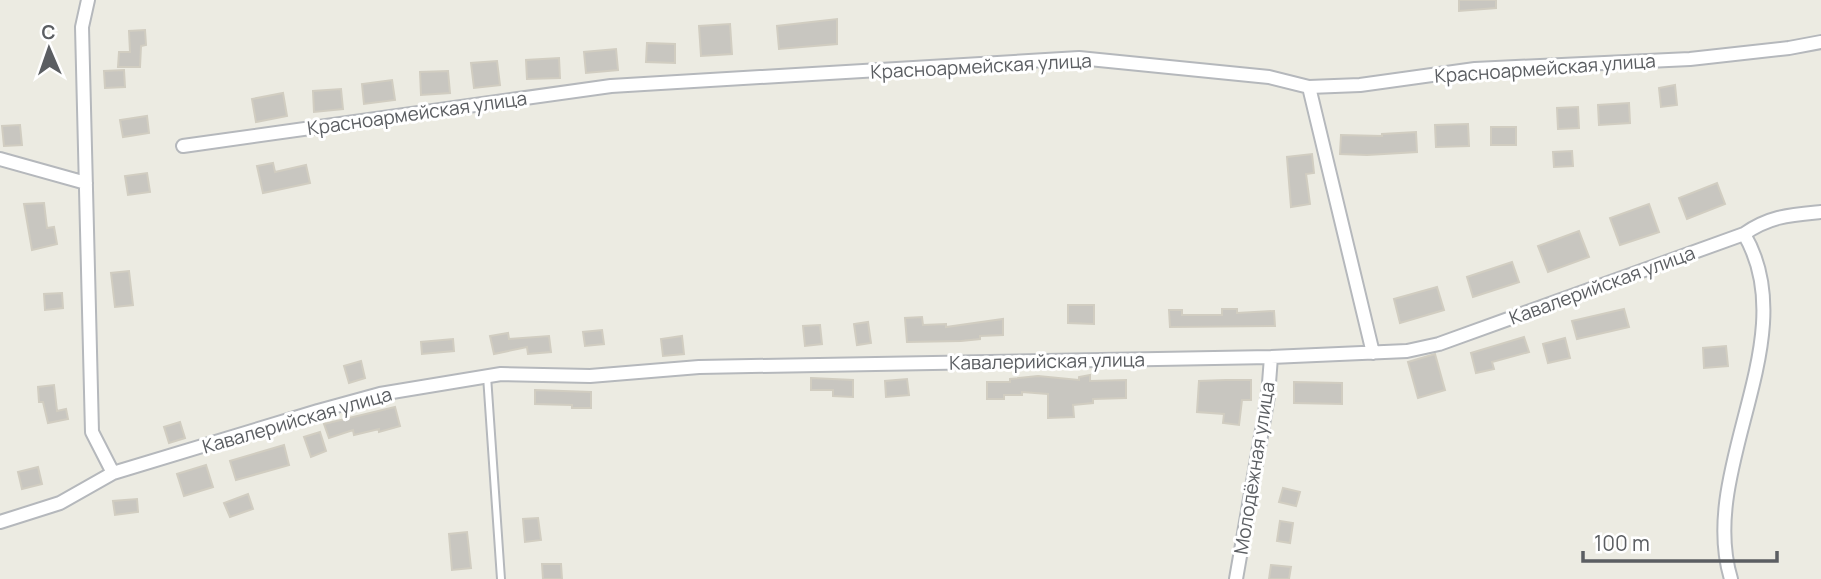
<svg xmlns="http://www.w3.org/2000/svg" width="1821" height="579" viewBox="0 0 1821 579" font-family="Manrope,sans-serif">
  <rect width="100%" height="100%" fill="#ecebe2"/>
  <path fill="#c8c6c0" stroke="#d1cdc1" stroke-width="2" d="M1459,0H1496V8L1459,11Z
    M837,19V44L779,49L777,26Z
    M730,24L732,54L701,56L699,26Z
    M145,30L146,45L141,46L140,67H118L119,52H130L129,31Z
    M647,43L675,44V63L646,62Z
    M616,49L618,70L586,73L584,52Z
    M559,58L560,78L527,79L526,60Z
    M497,61L500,85L474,88L471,63Z
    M124,70L125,87L105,88L104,71Z
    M448,71L450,93L421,95L420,72Z
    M392,80L395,100L364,104L362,84Z
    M1675,85L1677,105L1661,107L1659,88Z
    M341,89L343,109L314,112L313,91Z
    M283,93L287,116L256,122L252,99Z
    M1629,103L1630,123L1599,125L1598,105Z
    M1578,107L1579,128L1558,129L1557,108Z
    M147,116L149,133L123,137L120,120Z
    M1468,124L1469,146L1436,147L1435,125Z
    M20,125L22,145L4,146L2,126Z
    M1491,127H1516V145H1491Z
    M1416,132L1417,152L1367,155L1340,154L1341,135L1382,136V134Z
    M1572,151L1573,166L1554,167L1553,152Z
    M1312,154L1314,173L1306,174L1310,204L1291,207L1287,157Z
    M273,163L275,172L306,165L310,183L263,193L257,166Z
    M147,173L150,192L128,195L125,176Z
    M1717,183L1725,204L1687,219L1679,198Z
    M44,203L47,228L54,227L57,244L32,250L24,204Z
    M1649,204L1659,232L1620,245L1610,218Z
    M1579,231L1589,257L1548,272L1538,246Z
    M1512,262L1519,282L1473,297L1467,277Z
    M129,271L133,305L115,307L111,273Z
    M1437,287L1444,310L1400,323L1394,299Z
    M62,293L63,308L45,310L44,294Z
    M1068,305H1094V324L1068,323Z
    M1222,309H1237V313L1274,311L1275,326L1170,327L1169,310H1182V315H1222Z
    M1624,309L1629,327L1577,339L1572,321Z
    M922,317L923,325L946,324V327L1003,319V335L980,336V339L961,341L907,342L905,318Z
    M868,322L871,343L857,345L854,324Z
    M820,325L822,344L805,346L803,326Z
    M602,330L604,344L585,346L583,332Z
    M508,333L509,339L549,336L551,352L528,354L527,347L494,354L490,336Z
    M682,336L684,354L663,356L661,339Z
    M1524,337L1529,352L1492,362L1494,369L1476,373L1471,353Z
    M1565,338L1570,358L1548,363L1543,344Z
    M453,339L454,351L422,354L421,342Z
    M1726,346L1728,366L1704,368L1703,348Z
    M1435,354L1445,390L1418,398L1408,362Z
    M361,361L365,378L349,383L344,366Z
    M1090,375V381L1126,380V398L1093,399V403L1073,405L1074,417L1048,418V394L1022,392V395H1004V399H987V382H1010V379L1038,376L1079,380V377Z
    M811,378L853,380V397L833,396V390H811Z
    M907,379L909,395L886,397L885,381Z
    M1226,380H1251V400H1242L1239,425L1223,423L1224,414L1197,412L1199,381Z
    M1294,382L1342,383V404L1294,403Z
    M54,385L57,411L66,409L68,419L48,423L43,402H39L38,387Z
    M535,390L591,392V408H572V405L535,404Z
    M395,407L400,426L379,432V429L354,435L353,430L329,438L324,424Z
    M180,422L185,438L169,443L164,427Z
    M320,432L326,451L311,457L304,437Z
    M284,445L289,465L236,480L230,461Z
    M206,465L213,487L184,496L177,474Z
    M38,467L42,484L22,489L18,472Z
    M1283,488L1300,492L1296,506L1279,502Z
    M248,494L253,509L230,517L224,503Z
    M137,499L138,512L115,515L113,501Z
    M538,518L541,540L525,542L523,519Z
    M1280,521L1293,523L1290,543L1277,541Z
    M467,532L471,568L452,570L449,534Z
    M542,564H561L562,579H543Z
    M1271,565L1291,567L1289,579H1269Z"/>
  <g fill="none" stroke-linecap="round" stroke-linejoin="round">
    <defs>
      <path id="lane" d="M487,376L501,579"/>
      <path id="street" d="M88,0L82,27L92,432L113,473
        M1309,87L1373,353
        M183,146L611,86L1079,58L1269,77L1309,87L1360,85L1475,69L1690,59L1789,48L1821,42
        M0,159L86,183
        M1744,234C1770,216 1790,215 1821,212
        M0,522L60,503L113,473L318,411L380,394L501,374L590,376L699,367L1271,357L1407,351L1439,344L1744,234C1806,339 1697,468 1731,579
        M1236,579L1268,396L1271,357"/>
    </defs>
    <use href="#lane" stroke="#b5b8bc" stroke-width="10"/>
    <use href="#street" stroke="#b5b8bc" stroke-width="16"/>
    <use href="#lane" stroke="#fff" stroke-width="6"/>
    <use href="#street" stroke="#fff" stroke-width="12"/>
  </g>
  <g text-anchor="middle" stroke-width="6" stroke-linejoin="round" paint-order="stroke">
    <g font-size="19" fill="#5b5e62" stroke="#fff">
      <text transform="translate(981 66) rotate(-3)" y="7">Красноармейская улица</text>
      <text transform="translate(1545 68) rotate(-4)" y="7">Красноармейская улица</text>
      <text transform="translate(417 113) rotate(-8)" y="7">Красноармейская улица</text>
      <text transform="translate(1602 285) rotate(-20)" y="7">Кавалерийская улица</text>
      <text transform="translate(1047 361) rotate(-1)" y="7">Кавалерийская улица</text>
      <text transform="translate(297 420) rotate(-16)" y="7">Кавалерийская улица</text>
      <text transform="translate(1254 468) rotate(-81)" y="7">Молодёжная улица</text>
    </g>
  </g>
  <g transform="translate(49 49) rotate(358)" stroke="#ffffff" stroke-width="5" paint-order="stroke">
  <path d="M0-5L12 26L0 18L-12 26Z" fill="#5b5e62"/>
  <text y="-10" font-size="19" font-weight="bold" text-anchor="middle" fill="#5b5e62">С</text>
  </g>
  <path d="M1583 551v10h194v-10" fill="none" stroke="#5b5e62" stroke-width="3.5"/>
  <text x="1594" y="551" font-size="21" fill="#5b5e62" stroke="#ffffff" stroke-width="5" paint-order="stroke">100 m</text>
</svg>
